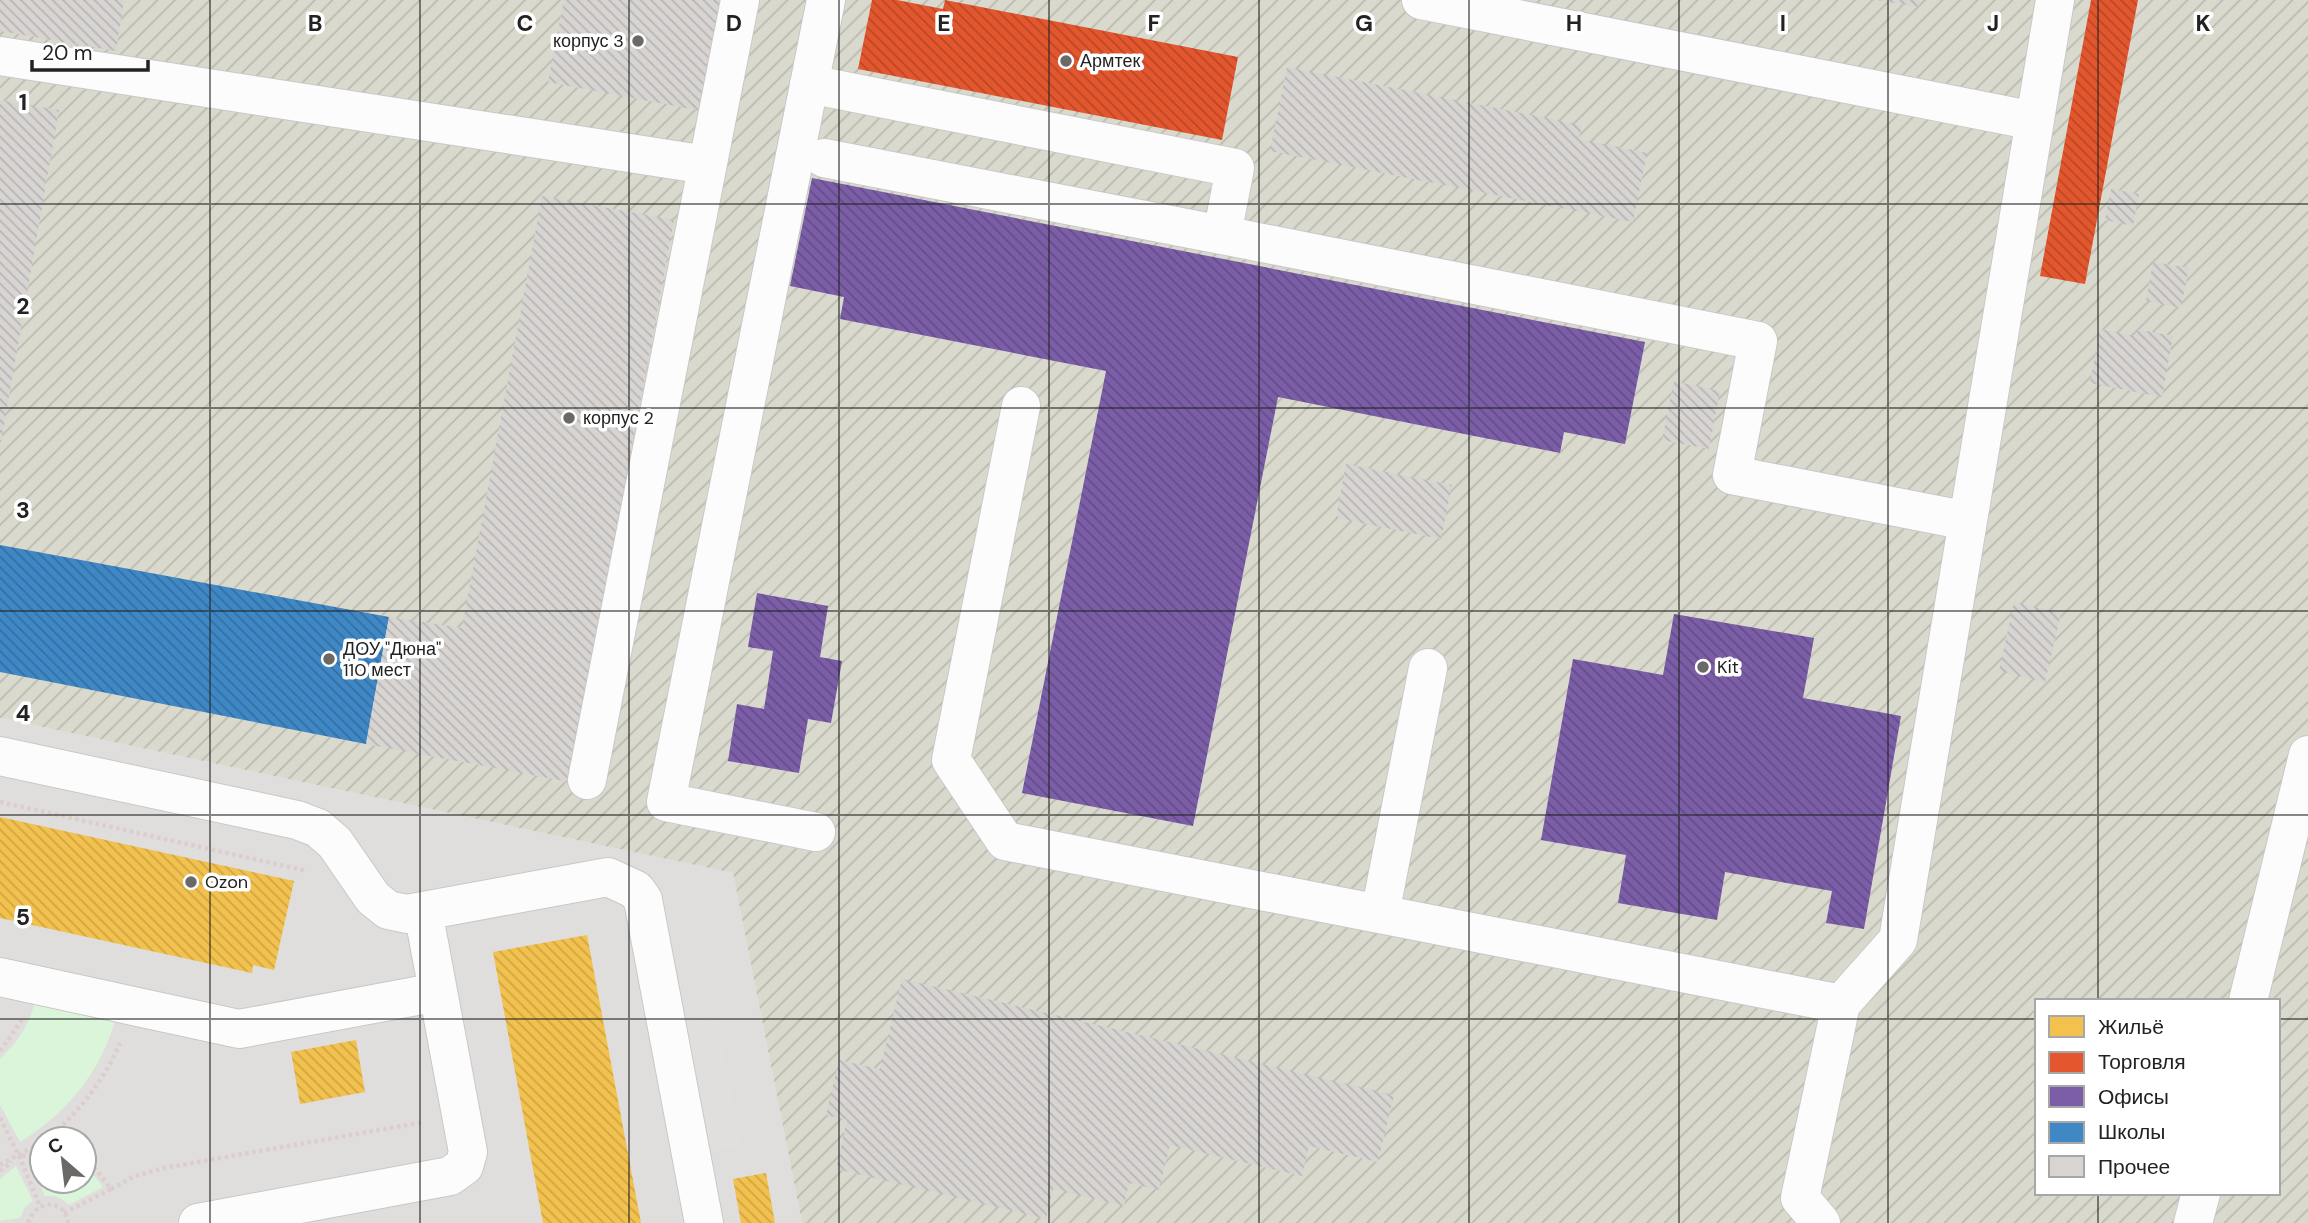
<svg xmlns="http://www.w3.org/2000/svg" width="2308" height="1223" viewBox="0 0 2308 1223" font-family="'DM Sans',sans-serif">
  <defs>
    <pattern id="construction-furrows" width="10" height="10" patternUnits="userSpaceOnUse" patternTransform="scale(1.75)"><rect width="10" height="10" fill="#d9d9cd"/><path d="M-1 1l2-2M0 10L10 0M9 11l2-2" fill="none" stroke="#babab0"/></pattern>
    <pattern id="homes-back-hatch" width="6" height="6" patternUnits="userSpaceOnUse" patternTransform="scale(1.75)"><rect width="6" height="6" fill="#f2c14e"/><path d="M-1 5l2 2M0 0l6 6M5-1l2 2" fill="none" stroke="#cfa644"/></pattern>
    <pattern id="shops-back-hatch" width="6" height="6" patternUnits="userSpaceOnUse" patternTransform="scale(1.75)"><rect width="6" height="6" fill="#e4572e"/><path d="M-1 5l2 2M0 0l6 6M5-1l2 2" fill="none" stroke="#b84827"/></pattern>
    <pattern id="offices-back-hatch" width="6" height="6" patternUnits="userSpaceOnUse" patternTransform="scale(1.75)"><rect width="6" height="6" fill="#7b5ea7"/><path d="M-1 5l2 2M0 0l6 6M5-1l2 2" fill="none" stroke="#644d88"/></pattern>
    <pattern id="schools-back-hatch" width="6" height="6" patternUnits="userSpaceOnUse" patternTransform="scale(1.75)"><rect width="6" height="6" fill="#3f88c5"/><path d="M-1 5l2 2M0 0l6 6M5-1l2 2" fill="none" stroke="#346fa0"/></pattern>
    <pattern id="building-back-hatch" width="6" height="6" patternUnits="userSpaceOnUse" patternTransform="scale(1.75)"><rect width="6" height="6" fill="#d7d4d2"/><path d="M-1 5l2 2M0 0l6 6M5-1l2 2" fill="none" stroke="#b8b6b4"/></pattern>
  </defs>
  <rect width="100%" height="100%" fill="#f0eeeb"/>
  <path fill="#dfdedc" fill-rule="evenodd" d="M0,718L733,873L802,1223H0ZM42,1139H84V1181H42Z"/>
  <path fill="url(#construction-furrows)" fill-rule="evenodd" d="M0,0H2308V1223H802L733,873L0,718ZM2037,1001H2278V1193H2037Z"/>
  <path fill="#daf5da" d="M36,997L117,1014C103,1069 68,1113 20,1142L0,1105V1059C18,1042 31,1022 36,997Z
    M42,1159V1181H84V1168L90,1170L103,1187L69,1205C63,1198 54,1195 45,1196L30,1161Z
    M16,1166L33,1201L25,1207L20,1218L0,1221V1179Z"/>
  <path fill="#e0dfde" d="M717,1017L741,1145L707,1152L683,1023Z"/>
  <path fill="url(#homes-back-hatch)" d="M0,817L294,881L274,970L253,965L252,973L0,918Z
    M587,935L641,1223H543L493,952Z
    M356,1040L365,1092L300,1104L291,1052Z
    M766,1173L775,1223H741L733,1179Z"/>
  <path fill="url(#shops-back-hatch)" d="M872,0H897L943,9L945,0L1238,57L1222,140L858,69Z
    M2091,0H2138L2085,284L2040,276Z"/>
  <path fill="url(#offices-back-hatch)" d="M812,178L1645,342L1625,444L1564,432L1560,453L1278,397L1193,826L1022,793L1106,371L840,319L844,297L790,286Z
    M757,593L828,606L820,657L842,661L831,723L808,719L799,773L728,761L737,704L764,709L773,651L748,647Z
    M1674,614L1814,638L1803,698L1901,716L1864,929L1826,923L1832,891L1725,872L1717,920L1618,903L1626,855L1541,840L1573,659L1663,675Z"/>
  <path fill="url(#schools-back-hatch)" d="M0,545L389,617L366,744L0,672Z"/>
  <path fill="url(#building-back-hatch)" d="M0,0H124L116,51L0,31Z
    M564,0H728L707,112L548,82Z
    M1877,0H1920L1919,7Z
    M1287,67L1582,125L1579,139L1647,153L1633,222L1270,151Z
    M0,100L59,110L1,442H0Z
    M2111,189L2139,194L2133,226L2105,220Z
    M542,196L674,220L570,782L366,744L389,617L462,628Z
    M2153,262L2189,268L2181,308L2146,301Z
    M2100,329L2135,336L2136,329L2173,336L2162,397L2090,383Z
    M1674,381L1720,391L1709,449L1662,440Z
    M1346,464L1452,485L1441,539L1336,518Z
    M2014,602L2061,613L2045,682L1999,671Z
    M902,979L1394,1095L1378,1162L1309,1146L1302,1176L1170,1145L1159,1190L1129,1183L1124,1206L1053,1189L1046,1219L836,1169L847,1120L826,1115L839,1060L880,1069Z"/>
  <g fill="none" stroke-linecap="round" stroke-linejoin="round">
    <defs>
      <path id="minor" d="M1421,0L2035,121
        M0,56L707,165
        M809,84L1235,168L1222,235L1758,341L1732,475L1968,521
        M824,158L1222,235
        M1021,406L951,760L1005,841L1841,1004L1898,940L2055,0
        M0,756L297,820L318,828L335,843L373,898L388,910L407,914L608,877L636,890L643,900L704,1223
        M587,780L740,0
        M816,832L666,802L826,0
        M1380,914L1428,668
        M0,977L239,1029L438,992
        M2248,1001L2308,755
        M198,1223L450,1176L464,1166L468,1152L423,911
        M1821,1223L1800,1198L1841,1004
        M2193,1223L2201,1193"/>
    </defs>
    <use href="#minor" stroke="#c9c8c7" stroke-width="40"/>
    <path stroke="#dccecd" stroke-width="4.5" stroke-dasharray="3.5 3.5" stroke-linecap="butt" d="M0,802L307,871
      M0,1051L22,1020
      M0,1118L19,1156L40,1206
      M47,1139C80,1111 103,1082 120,1043
      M22,1156L42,1153
      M0,1165L42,1142
      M0,1171L12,1162
      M111,1189L135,1176L164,1168L424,1122
      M64,1213L111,1189L93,1166L84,1162
      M28,1223C36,1199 65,1198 68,1223"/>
    <use href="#minor" stroke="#fdfcfc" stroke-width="38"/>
  </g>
  <path fill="none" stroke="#222" stroke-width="2" stroke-opacity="0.55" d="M210,0V1223M420,0V1223M629,0V1223M839,0V1223M1049,0V1223M1259,0V1223M1469,0V1223M1679,0V1223M1888,0V1223M2098,0V1001M0,204H2308M0,408H2308M0,611H2308M0,815H2308M0,1019H2037M2278,1019H2308M2098,1193V1223"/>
  <g fill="#6a6968" stroke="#fff" stroke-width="2.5">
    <circle cx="638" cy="41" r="7"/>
    <circle cx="1066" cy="61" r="7"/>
    <circle cx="569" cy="418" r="7"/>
    <circle cx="329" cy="659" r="7"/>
    <circle cx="1703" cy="667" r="7"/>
    <circle cx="191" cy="882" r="7"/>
  </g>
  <g text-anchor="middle" stroke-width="7" stroke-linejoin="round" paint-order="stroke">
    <g font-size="18" fill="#222" stroke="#fff" text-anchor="start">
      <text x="624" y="47" text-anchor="end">корпус 3</text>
      <text x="1080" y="67">Армтек</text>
      <text x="583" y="424">корпус 2</text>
      <text x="343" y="655">ДОУ "Дюна"<tspan x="343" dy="21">110 мест</tspan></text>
      <text x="1717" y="673">Kit</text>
      <text x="205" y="888">Ozon</text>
    </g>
  </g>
  <g font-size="23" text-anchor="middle" font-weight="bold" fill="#222" stroke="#fff" stroke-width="7" stroke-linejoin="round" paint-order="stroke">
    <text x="315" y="31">B</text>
    <text x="525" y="31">C</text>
    <text x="734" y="31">D</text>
    <text x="944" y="31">E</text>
    <text x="1154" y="31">F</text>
    <text x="1364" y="31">G</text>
    <text x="1574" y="31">H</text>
    <text x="1783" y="31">I</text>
    <text x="1993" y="31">J</text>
    <text x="2203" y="31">K</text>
    <text x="23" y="110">1</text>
    <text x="23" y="314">2</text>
    <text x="23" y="518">3</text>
    <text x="23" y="721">4</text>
    <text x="23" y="925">5</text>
  </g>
  <rect x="2035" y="999" width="245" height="196" fill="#ffffff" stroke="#a7a7a7" stroke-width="2"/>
  <rect x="2049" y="1016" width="35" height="21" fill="#f2c14e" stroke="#a7a7a7" stroke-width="2"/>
  <text x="2098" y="1034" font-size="21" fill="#222222">Жильё</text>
  <rect x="2049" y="1052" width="35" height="21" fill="#e4572e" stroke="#a7a7a7" stroke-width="2"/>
  <text x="2098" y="1069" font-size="21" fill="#222222">Торговля</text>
  <rect x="2049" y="1086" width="35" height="21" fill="#7b5ea7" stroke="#a7a7a7" stroke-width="2"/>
  <text x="2098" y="1104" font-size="21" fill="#222222">Офисы</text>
  <rect x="2049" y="1122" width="35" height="21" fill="#3f88c5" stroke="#a7a7a7" stroke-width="2"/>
  <text x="2098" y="1139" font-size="21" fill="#222222">Школы</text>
  <rect x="2049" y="1156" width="35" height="21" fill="#d7d4d2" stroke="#a7a7a7" stroke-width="2"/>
  <text x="2098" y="1174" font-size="21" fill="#222222">Прочее</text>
  <g transform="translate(63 1160) rotate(332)"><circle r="33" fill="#ffffff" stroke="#a7a7a7" stroke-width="2"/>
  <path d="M0-5L12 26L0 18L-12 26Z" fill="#6a6968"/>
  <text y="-10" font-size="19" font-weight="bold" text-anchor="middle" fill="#222222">С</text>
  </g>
  <path d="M32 60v10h116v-10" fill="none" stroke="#222222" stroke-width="3.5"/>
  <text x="42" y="60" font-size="21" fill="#222222" stroke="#ffffff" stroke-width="5" paint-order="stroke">20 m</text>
</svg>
